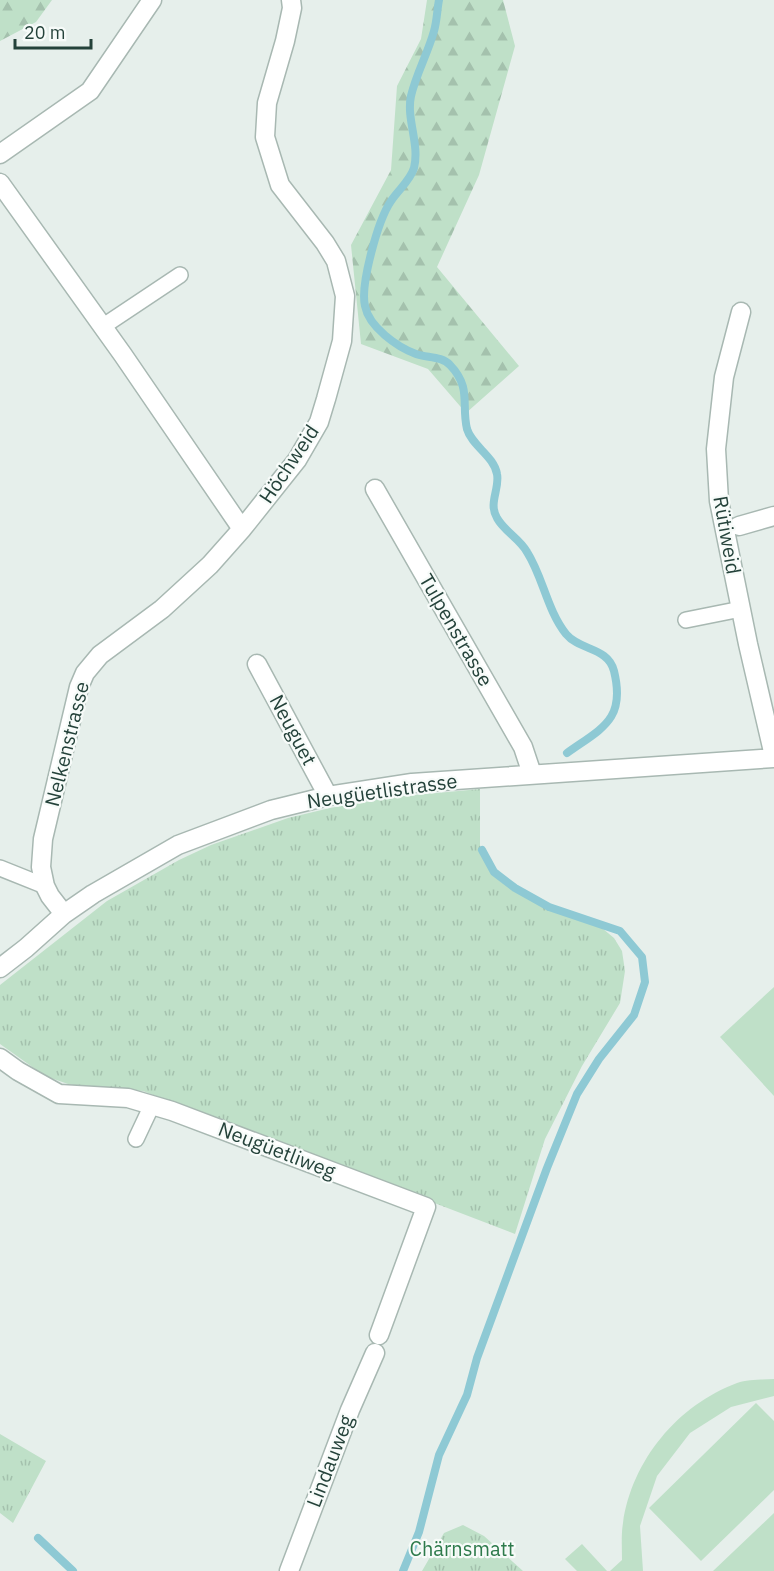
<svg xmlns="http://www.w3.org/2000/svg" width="774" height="1571" viewBox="0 0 774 1571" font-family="'IBM Plex Sans',sans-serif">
  <defs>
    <pattern id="grass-tufts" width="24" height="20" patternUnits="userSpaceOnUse" patternTransform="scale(1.5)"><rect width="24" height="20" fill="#bfe0c8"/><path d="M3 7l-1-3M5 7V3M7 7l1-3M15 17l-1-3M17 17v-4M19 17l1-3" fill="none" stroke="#a4c1ad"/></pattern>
    <pattern id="forest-firs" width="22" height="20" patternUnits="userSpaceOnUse" patternTransform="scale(1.5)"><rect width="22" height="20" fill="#bfe0c8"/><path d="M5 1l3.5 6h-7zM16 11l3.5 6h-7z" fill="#a4c1ad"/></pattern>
  </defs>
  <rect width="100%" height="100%" fill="#e6efeb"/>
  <path fill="url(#grass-tufts)" d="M480,789V845L483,857L490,869L501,882L545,907L602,928L614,938L622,951L625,971L620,1003L582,1066L545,1139L515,1234L143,1091L85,1087L68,1084L45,1076L0,1044V985L107,901L179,860L211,845L288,818L330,808L393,797Z
    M0,1434L46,1461L13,1523L0,1513Z
    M463,1525L484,1536L523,1571H422L444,1533Z"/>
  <path fill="url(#forest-firs)" d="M0,0H52L36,22L0,41Z
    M427,0H503L515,46L479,175L437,267L519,366L466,413L428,369L361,344L351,245L391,170L397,86L421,39Z"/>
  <path fill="#bfe0c8" d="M774,987V1096L720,1037Z
    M774,1379V1396L731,1407L690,1433L657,1476L640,1526L643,1571H610L622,1560C622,1548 621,1535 623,1523C632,1460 678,1405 737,1383C748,1379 762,1380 774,1379Z
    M756,1403L774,1421V1490L701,1561L649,1508Z
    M774,1513V1571H713Z
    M582,1544L607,1571H577L565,1559Z"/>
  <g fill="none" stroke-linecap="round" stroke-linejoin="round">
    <path stroke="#8ec9d4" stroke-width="8" d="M439,0C437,10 437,21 434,31C428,53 416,74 411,96C406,119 420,144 414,168C410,181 398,190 391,201C378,220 360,285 365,306C369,327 397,347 416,354C427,358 442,356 450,365C472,388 461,404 467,429C472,446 494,456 497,474C500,489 488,503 497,518C504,531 520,539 527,552C543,577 547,610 566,634C580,651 608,647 614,671C626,720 602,728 567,753
      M38,1538L73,1571
      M403,1571L419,1532L439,1455L467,1395L477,1358L547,1168L577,1094L599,1059L634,1015L645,982L642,957L620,931L549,907L515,888L494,872L482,850"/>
    <defs>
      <path id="service" d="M102,327L180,275
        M686,620L741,609
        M0,868L45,886
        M136,1139L152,1105"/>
      <path id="minor" d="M0,154L90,91L152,0
        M0,183L123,355L242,529
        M741,312L724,377L716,449L719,501L748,644L774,756
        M375,489L523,747L532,774
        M739,526L774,516
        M257,664L328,796
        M64,914L50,896L45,886L41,867L43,839L79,687L85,673L100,655L162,609L210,565L242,529L297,460L319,422L326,399L342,341L345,296L336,261L325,243L280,185L265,137L267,103L285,41L292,8L291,0
        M0,968L26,948L64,914L93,894L178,845L271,810L328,796L412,783L774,758
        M0,1058L18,1071L59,1094L128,1098L172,1111L426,1207L379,1335
        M289,1571L350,1410L375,1353"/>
    </defs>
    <use href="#service" stroke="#a8b8b2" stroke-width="18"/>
    <use href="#minor" stroke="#a8b8b2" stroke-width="21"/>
    <use href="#service" stroke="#fff" stroke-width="15"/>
    <use href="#minor" stroke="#fff" stroke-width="18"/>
  </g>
  <g text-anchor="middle" stroke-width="4.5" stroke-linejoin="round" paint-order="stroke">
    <g font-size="20" fill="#24423a" stroke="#f7fbf9">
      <text transform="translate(289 464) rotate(-56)" y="7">Höchweid</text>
      <text transform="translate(727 535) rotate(80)" y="7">Rütiweid</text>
      <text transform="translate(456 630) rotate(60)" y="7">Tulpenstrasse</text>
      <text transform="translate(293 730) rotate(62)" y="7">Neuguet</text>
      <text transform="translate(67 744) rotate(-76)" y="7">Nelkenstrasse</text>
      <text transform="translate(382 791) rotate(-8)" y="7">Neugüetlistrasse</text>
      <text transform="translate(277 1150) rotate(21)" y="7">Neugüetliweg</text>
      <text transform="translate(330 1461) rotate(-69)" y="7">Lindauweg</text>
    </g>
    <g font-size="20" fill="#2d7a4b" stroke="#f7fbf9">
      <text x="462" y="1556">Chärnsmatt</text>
    </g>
  </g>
  <path d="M15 39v9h76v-9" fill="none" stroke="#24423a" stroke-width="3"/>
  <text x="24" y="39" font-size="18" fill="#24423a" stroke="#f7fbf9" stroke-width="4.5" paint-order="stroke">20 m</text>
</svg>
